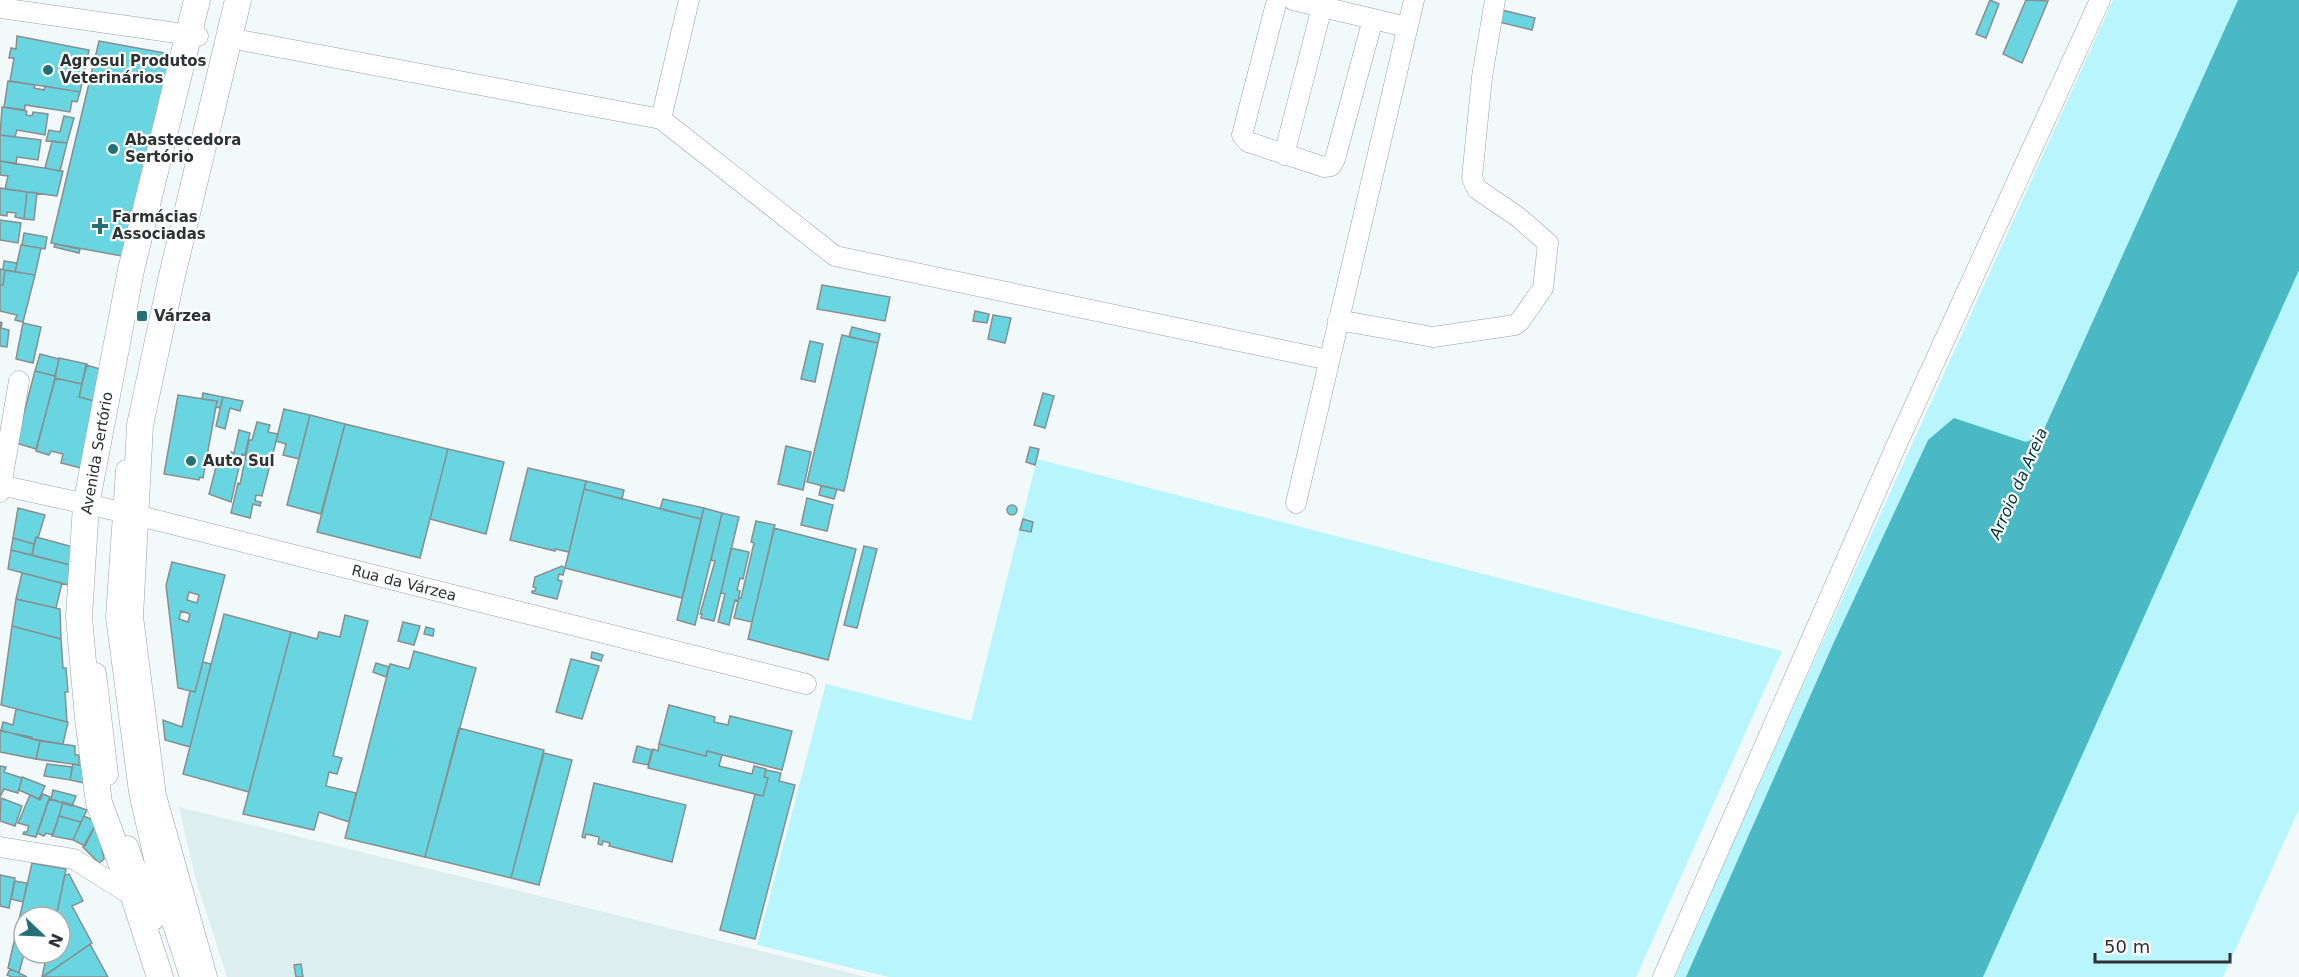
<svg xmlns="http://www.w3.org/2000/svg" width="2299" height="977" viewBox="0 0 2299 977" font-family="'DejaVu Sans',sans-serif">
  <rect width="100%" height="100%" fill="#f2f9fa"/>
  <path fill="#ddeeef" d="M179,807L867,977H227L196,881Z"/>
  <path fill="#b8f5fc" d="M2113,0H2299V809L2223,977H1675L1757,787Z
    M1037,459L1782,651L1636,977H889L757,945L826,684L971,721Z"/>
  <path fill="#4ab9c4" d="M2238,0H2299V270L1983,977H1686L1834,642L1928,440L1954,418L2026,442L2041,436Z"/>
  <path fill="#69d5e1" stroke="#888e8f" stroke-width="1.5" fill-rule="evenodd" d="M1990,0L1999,4L1986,38L1976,34Z
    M2026,0L2048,1L2022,63L2003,54Z
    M1502,10L1535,18L1532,30L1499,22Z
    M17,36L89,50L80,92L10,81L14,58H9L11,48L16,49Z
    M99,41L176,55L127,257L51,243Z
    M8,81L35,85L34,88L44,90L45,86L80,92L77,102L72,101L70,112L25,105V110L4,107Z
    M2,107L27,111L26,115L32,116L33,112L48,114L45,135L17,130L15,137L0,135Z
    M64,116L74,118L67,143L46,141L49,130L60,132Z
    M0,135L41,140L38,160L17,157L16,164L0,161Z
    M52,141L67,143L60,171L45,168Z
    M0,161L63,171L57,196L5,189L8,176L0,175Z
    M0,188L27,192L24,219L15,217L16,213L7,212V216L0,215Z
    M27,192L37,193L34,220L24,219Z
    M0,220L21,223L18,243L0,240Z
    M24,233L47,237L45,249L22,245Z
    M55,244L80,249L79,253L54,247Z
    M21,245L41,248L35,275L15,272Z
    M4,261L17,263L15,272L3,270Z
    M0,269L5,270L3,285H0Z
    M5,270L35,275L23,322L15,320L17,315L0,311V285H3Z
    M822,285L890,297L885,321L817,309Z
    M975,311L989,314L987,323L973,321Z
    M993,315L1011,318L1005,343L988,339Z
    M0,322L2,323L1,328L9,330L7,347L0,346Z
    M23,323L41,327L33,363L16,359Z
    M852,327L880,334L878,343L849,337Z
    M842,335L878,343L844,491L807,482Z
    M810,341L823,344L815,382L801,379Z
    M40,354L59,359L55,376L35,371Z
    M59,358L87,364L82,384L55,378Z
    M86,365L100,369L94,401L79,397Z
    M35,371L56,376L36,449L16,443Z
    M55,378L82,384L79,397L94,401L81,468L61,463L63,454L51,451L49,455L36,451Z
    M203,393L223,397L220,408L216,407L217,401L202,399Z
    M1043,393L1054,396L1045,428L1034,425Z
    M178,395L217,401L203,478L200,477L199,480L164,474Z
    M223,397L243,401L240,411L230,408L225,429L216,426Z
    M284,409L310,415L299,459L283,455L286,444L276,441Z
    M310,415L345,424L321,514L287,505Z
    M257,422L270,425L268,432L278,434L262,496L256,495L255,501L261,502L260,506L253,504L250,518L231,513L238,483L240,484L249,440H252Z
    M345,424L448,449L420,558L317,532Z
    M239,430L250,433L245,455L242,454L231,502L209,494L216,467H218L221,458L226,460V457L229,458L231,452L234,453Z
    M786,446L811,452L803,490L778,484Z
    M1030,447L1039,449L1035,465L1026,462Z
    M448,449L504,462L486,534L430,519Z
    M528,468L586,481L569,552L555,549V551L510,540Z
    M586,481L624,490L622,499L584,489Z
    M821,486L837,489L834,499L819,495Z
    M584,489L701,519L682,598L565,568Z
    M807,498L833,505L827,531L801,525Z
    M663,499L704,508L701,519L660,509Z
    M1007 510a5 5 0 1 1 10 0a5 5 0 1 1-10 0Z
    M18,508L45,515L38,538L36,537L34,544L13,538Z
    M704,508L722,513L695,625L677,620Z
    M722,513L739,517L714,621L701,618L702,614H700L715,561L711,560Z
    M1023,519L1033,522L1031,532L1020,530Z
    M756,521L775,525L752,622L734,618L739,597L741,598L754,543L751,542Z
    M774,528L856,549L828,660L748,639Z
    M36,537L77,548L74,566L32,555Z
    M13,538L34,544L32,555L11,550Z
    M864,546L877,549L857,628L844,625Z
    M731,548L749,552L743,579L740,578L737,590L740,591L738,601L735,600L729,625L718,622L725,594L721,593Z
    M11,550L74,566L72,586L8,569Z
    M172,562L225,575L195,692L178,688L166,585ZM189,592L199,595L197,603L187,600ZM181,611L190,614L188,622L179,619Z
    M562,566L565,568L563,575L559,574L558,580L562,581L557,599L532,593V591H535L536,588L533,587L535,577Z
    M22,573L62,583L56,608L16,599Z
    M16,599L60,609L61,639L12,626Z
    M224,614L291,632L249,792L183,774Z
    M345,615L368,621L333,756L342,758L337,774L329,772L326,786L356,793L349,822L319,812L314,830L243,814L291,632L317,639L319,632L340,637Z
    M403,622L420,626L414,645L398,641Z
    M12,626L61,639L63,668H66L68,692H65L67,722L1,705Z
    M426,627L434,629L433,636L424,634Z
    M414,651L476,668L425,857L345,838L390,664L409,669Z
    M592,652L603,655L601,661L591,658Z
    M571,659L599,666L582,719L556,712Z
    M203,662L211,664L190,747L165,740L163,720L182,727L190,691L195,692Z
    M376,663L389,667L386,677L373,672Z
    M669,705L715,717L714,722L728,725L730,716L792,731L782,770L707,751L706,756L659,744Z
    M16,709L68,722L63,744L32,739V737L1,731L3,722L13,725Z
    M459,728L544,750L511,878L425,857Z
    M0,730L40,741L36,759L0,752Z
    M40,741L75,746V755H79V765L36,759Z
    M659,744L706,756L707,751L722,755L719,766L752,774L754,766L766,769L764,777L768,778L763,796L648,768L653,749L658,751Z
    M637,746L652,750L648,765L633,762Z
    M544,753L572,760L539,885L511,878Z
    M47,764L72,767L70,780L44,776Z
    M73,764L88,767L89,784L70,780Z
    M0,766L6,767L4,772L22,778L18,793L4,789L0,797Z
    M766,770L781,773L779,781L795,785L755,939L720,930L755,794L763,796L768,778L764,777Z
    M22,777L45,786L39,799L19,790Z
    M594,783L686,805L672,862L609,846L610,843L603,841L602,845L598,844L599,837L586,834L585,838L582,837Z
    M53,790L76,796L72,806L51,799Z
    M43,794L50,797L36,837L23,834L24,832H27L29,826L18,823L30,795L40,800Z
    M1,798L22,806L15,826L0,821Z
    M49,799L63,803L53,835L46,833L44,836L37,833Z
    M63,802L87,810L81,822L59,816Z
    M59,816L81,822L73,840L52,836Z
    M84,816L97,822L85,846L73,840Z
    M97,822L104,859L99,863L83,847Z
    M32,863L66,869L56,917L38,912L37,917H24V953H27L24,954L19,973L8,968Z
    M69,874L83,901L72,906L92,943L42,977L47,953H60V917H56L65,875Z
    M0,875L15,878L9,908L0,906Z
    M15,881L27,883L23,902L11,899Z
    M90,944L108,977H43Z
    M301,964L303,977H296L294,965Z
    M10,969L19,973L27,977H12L7,975Z"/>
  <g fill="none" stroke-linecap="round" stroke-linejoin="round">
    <defs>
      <path id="minor" d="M689,0L661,119L835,256L1329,360
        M1277,0L1242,135L1248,142L1324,167L1331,166L1335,159L1373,19
        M1293,0L1407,27
        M0,8L198,36
        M229,38L661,119
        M1284,155L1322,7
        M1338,320L1433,337L1515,325L1520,321L1543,288L1548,243L1518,217L1477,189L1472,178L1482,77L1495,0
        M126,470L116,617L139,792L160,885L190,977
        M0,485L136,515L806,684
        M0,492L19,381
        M1296,503L1414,0
        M96,673L108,775
        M128,846L154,920
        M0,847L74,859L134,897
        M1663,977L1897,444L2100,0"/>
      <path id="major" d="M160,977L134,897L99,803L88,718L79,617L86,505L131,270L197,0
        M204,977L153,796L130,617L140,425L171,280L238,0"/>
    </defs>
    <use href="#minor" stroke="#9aa0a1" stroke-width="21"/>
    <use href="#major" stroke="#9aa0a1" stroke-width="27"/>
    <use href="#minor" stroke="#fff" stroke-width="20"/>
    <use href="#major" stroke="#fff" stroke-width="26"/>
  </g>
  <g fill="#256f77" stroke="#fff" stroke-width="2">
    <circle cx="48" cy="70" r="6"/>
    <circle cx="113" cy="149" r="6"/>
    <path d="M97 217h6v6h6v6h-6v6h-6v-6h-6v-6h6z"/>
    <rect x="136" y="310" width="12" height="12" rx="3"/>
    <circle cx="191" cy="461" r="6"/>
  </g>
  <g text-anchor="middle" stroke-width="4.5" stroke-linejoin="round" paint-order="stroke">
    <g font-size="15" font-weight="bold" fill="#2f3232" stroke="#fff" text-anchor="start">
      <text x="60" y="66">Agrosul Produtos<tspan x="60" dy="17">Veterinários</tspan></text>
      <text x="125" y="145">Abastecedora<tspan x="125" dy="17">Sertório</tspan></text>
      <text x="112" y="222">Farmácias<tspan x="112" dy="17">Associadas</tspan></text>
      <text x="154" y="321">Várzea</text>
      <text x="203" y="466">Auto Sul</text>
    </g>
    <g font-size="15" fill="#2f3232" stroke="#fff">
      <text transform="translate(97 453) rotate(-80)" y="5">Avenida Sertório</text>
      <text transform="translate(404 583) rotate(14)" y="5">Rua da Várzea</text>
    </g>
    <g font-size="16" font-style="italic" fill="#00353a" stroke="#fff">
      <text transform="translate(2018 483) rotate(-66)" y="6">Arroio da Areia</text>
    </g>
  </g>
  <g transform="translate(42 935) rotate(113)"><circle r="28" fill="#ffffff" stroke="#acadad" stroke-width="1.5"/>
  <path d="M0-4.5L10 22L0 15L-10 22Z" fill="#256f77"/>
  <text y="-9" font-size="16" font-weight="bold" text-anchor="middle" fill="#2f3232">N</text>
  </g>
  <path d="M2095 953v9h135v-9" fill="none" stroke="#2f3232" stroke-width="3"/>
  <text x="2104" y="953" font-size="18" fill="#2f3232" stroke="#ffffff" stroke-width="4.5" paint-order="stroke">50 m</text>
</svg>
